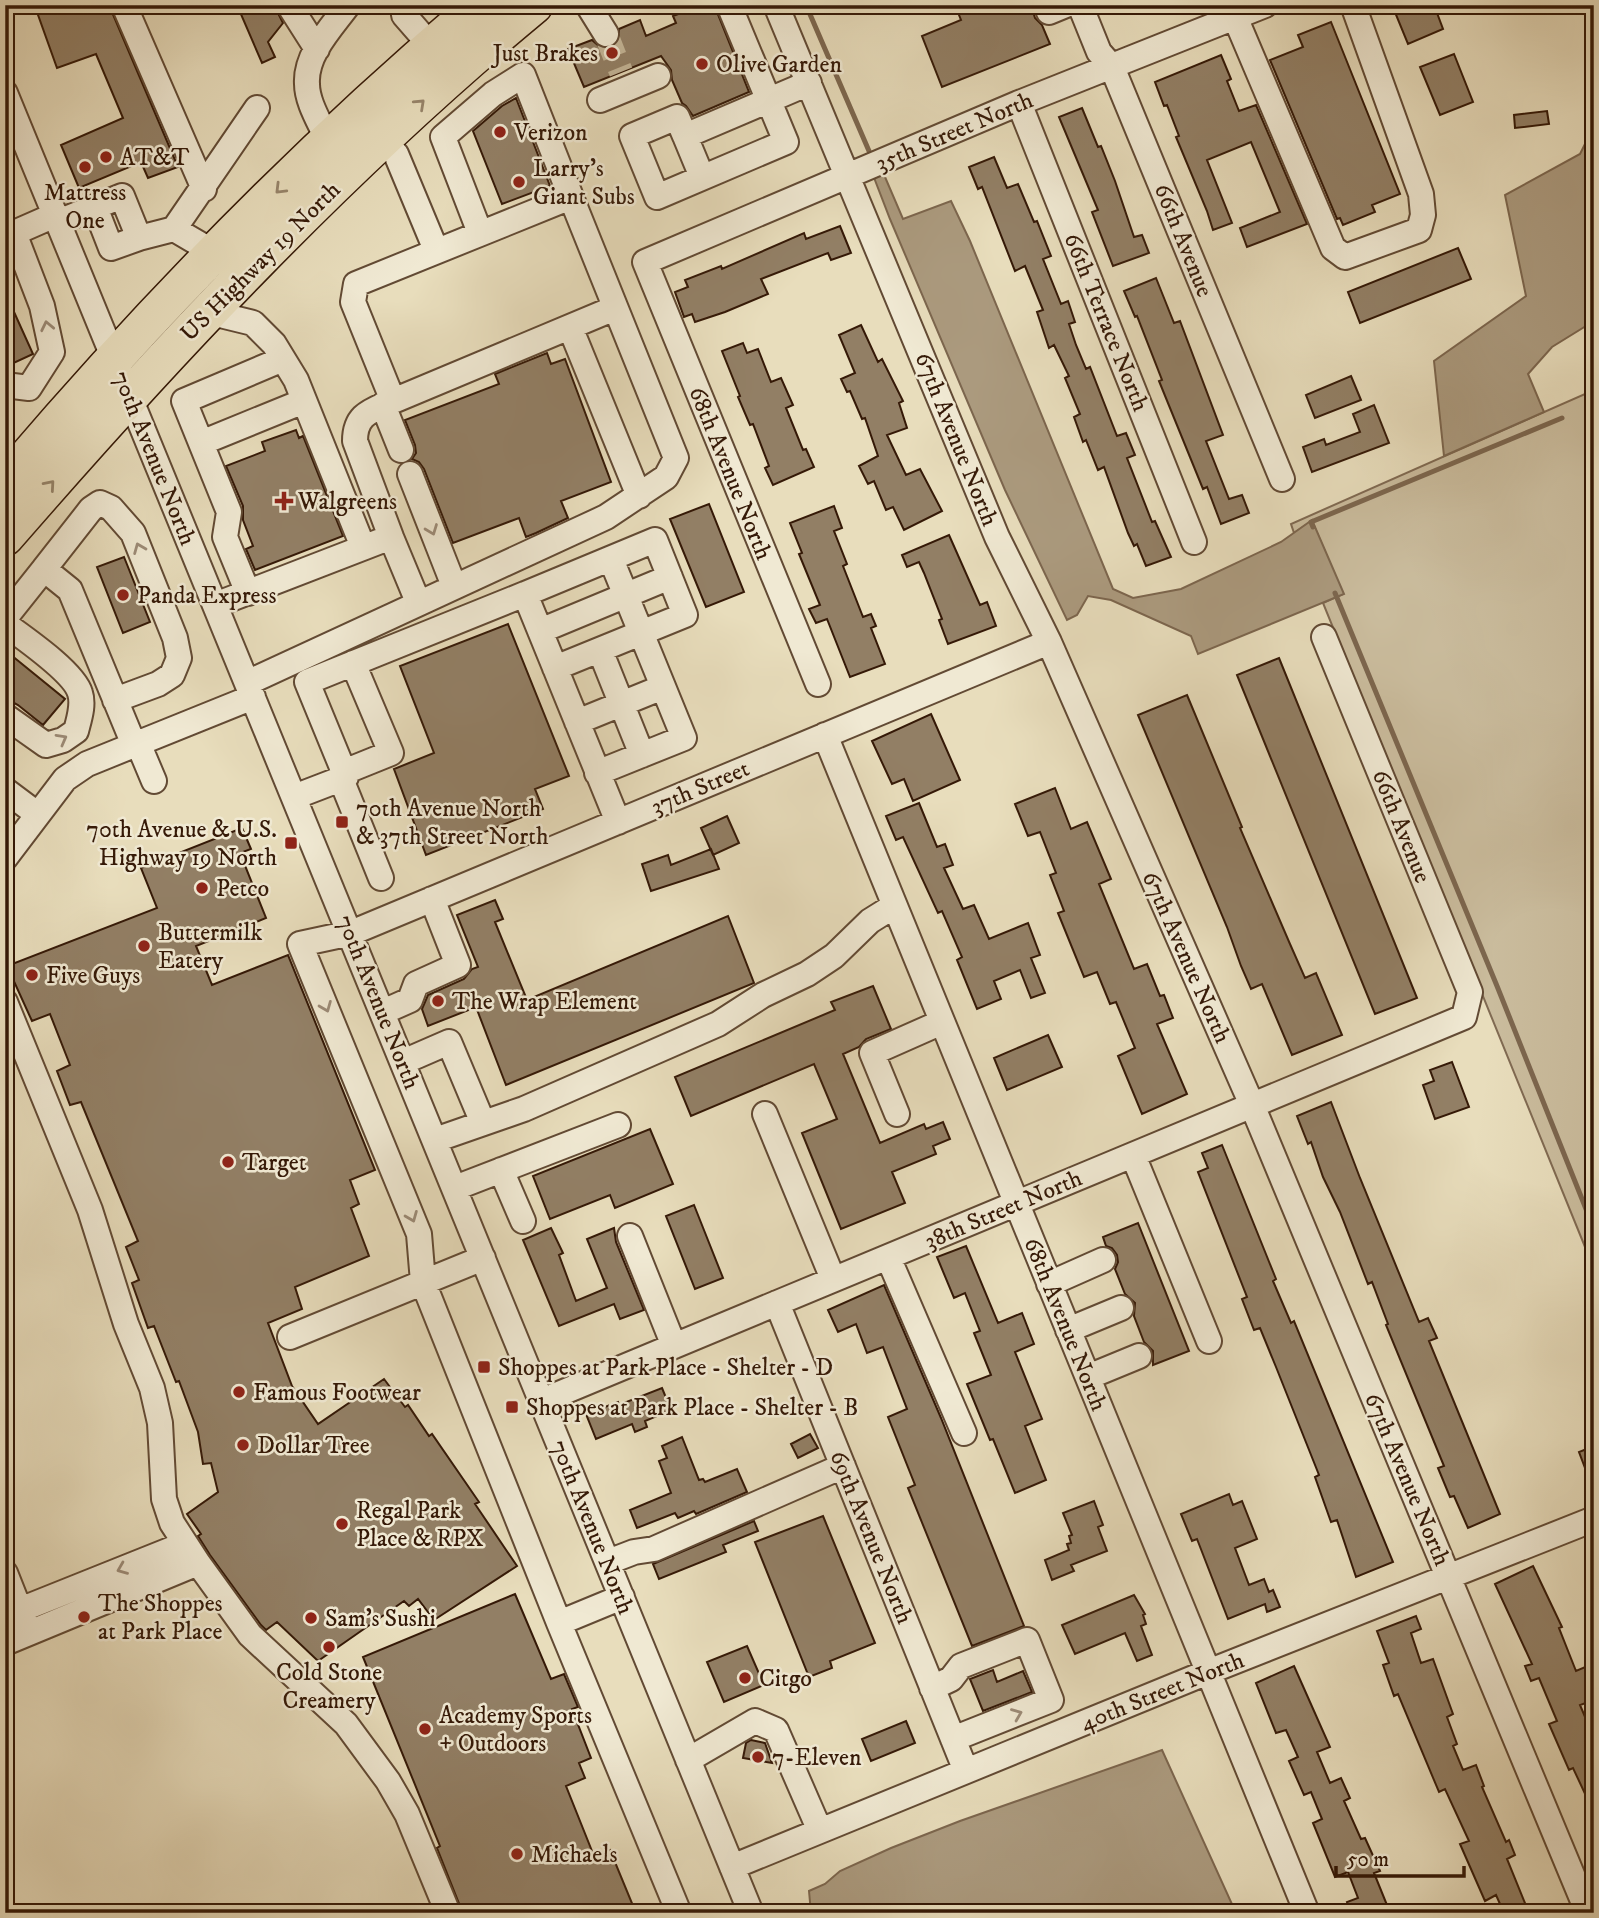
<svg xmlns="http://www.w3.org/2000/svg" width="1599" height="1918" viewBox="0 0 1599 1918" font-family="'IM FELL DW Pica',serif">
  <rect width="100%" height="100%" fill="#e8ddbc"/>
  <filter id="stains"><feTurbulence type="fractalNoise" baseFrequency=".00286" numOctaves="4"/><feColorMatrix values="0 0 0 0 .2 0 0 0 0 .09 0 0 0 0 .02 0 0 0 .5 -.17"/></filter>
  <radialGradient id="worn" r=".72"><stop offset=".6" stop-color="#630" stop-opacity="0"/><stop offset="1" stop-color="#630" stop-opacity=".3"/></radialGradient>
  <path fill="#cabc9d" stroke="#806a52" stroke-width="2" d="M1594,390V1269L1323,603L1343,594L1312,521L1294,533L1291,524Z"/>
  <path fill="#ab9a7e" stroke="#7c664e" stroke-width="2" d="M1594,126V321L1552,347L1528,374L1544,412L1444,456L1434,361L1526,296L1505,195L1580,154Z
    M882,170L903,219L951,201L970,241L1113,589L1133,598L1181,589L1281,542L1312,520L1344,594L1198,654L1191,636L1111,600L1088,596L1077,615L1067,620L1005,490L890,219L873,175Z
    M1162,1750L1236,1913H811L809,1891L825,1884L840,1871L891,1848L960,1821Z"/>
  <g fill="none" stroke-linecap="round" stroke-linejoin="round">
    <path stroke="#7c664e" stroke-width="5" d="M806,5L869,151
      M1313,527L1311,522L1562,418
      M1335,593L1497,986L1594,1229"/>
  </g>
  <path fill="#927f65" stroke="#351907" stroke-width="2" d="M56,5H109L178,167L148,178L141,162L79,188L61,145L123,118L96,54L57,68L37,12Z
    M237,5H274L283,23L268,42L275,57L262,63Z
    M955,5H1031L1035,18L1042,25L1050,44L942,87L922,36L961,20Z
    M1392,5H1434L1443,29L1408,44Z
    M699,6L702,12L715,7L749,92L693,116L686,106L682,103L672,80L671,70L661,56L584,87L568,49L592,40L600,47H613L619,40V29L640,20L646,36L676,23L673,16Z
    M1331,22L1400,194L1372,205L1375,212L1343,225L1340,218L1337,219L1270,60L1303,47L1298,35Z
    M1454,54L1473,102L1440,115L1420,67Z
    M1221,55L1231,79L1227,81L1239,111L1256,105L1307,224L1247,247L1240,228L1280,212L1251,142L1207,160L1232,223L1213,230L1207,211L1176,137L1179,136L1167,105L1164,106L1155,82Z
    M516,98L550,186L502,204L473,131L502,106Z
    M1082,108L1098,147L1101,146L1115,181L1134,237L1142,235L1149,253L1113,266L1092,212L1098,210L1059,117Z
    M1547,111L1549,124L1515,128L1514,115Z
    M994,157L1007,188L1018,184L1034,222L1037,221L1051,256L1043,259L1061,304L1068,301L1075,322L1069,324L1076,345L1086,369L1090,367L1117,436L1126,433L1135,455L1127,458L1152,522L1155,521L1171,557L1146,566L1137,544L1134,546L1128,533L1104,467L1098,470L1086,440L1083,442L1074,417L1080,414L1065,378L1069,376L1054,345L1049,348L1037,312L1043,310L1025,266L1015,271L982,187L978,189L969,167Z
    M840,226L851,253L831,260L828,253L761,279L768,294L725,312L695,322L692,314L684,317L675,292L688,287L685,280L721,266L722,269L804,233L806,239Z
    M1458,248L1471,279L1360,323L1348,292Z
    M1156,278L1174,323L1180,321L1223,435L1206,441L1229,499L1242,495L1249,513L1221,524L1207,487L1203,489L1159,381L1162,380L1137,316L1135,317L1124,291Z
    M5,292L33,354L5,367Z
    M861,325L878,362L882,359L903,401L899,403L907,428L887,435L906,475L920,469L942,511L904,530L893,507L886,510L874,481L868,484L859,466L878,456L865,418L862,419L850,391L847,392L841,379L855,373L839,335Z
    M743,343L747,353L758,349L771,382L781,378L793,405L786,408L803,450L806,449L814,467L773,485L765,468L769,466L753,424L750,425L738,397L740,396L722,351Z
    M547,353L551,364L565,359L611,482L561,501L568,518L536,533L526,537L519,518L453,543L424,469L419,462L412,459L416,453L415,445L405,420L499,384L495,374Z
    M1351,376L1361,400L1315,418L1306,395Z
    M1374,405L1389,443L1312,472L1303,447L1324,439L1326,445L1360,432L1353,414Z
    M296,430L299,438L303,436L343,536L255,570L246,549L253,546L243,520V506L226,466L265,451L262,442Z
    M709,504L744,592L706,607L670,519Z
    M834,506L842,528L834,531L847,564L843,566L863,617L871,614L876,626L871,628L885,664L850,677L827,619L816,623L809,609L820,605L799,554L802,553L790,523Z
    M949,535L980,605L987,602L996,626L948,644L939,620L942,619L924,573L919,562L907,567L902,555Z
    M124,557L150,622L123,633L97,567Z
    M508,624L569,776L535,789L543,809L426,855L394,769L434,753L400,666Z
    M11,655L65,699L43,725L18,705L5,698V661Z
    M1279,658L1417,998L1375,1014L1237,675Z
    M1187,695L1242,827L1240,828L1290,944L1305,978L1316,973L1342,1035L1292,1055L1262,984L1251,989L1241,966L1227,927L1138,715Z
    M931,714L960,780L913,801L904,779L892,784L872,741Z
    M1055,788L1071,829L1087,822L1111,879L1099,884L1134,969L1147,964L1160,996L1164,995L1173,1018L1157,1024L1187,1094L1142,1114L1118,1056L1135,1048L1116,1002L1110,1004L1097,972L1084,977L1058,913L1064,911L1050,875L1056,873L1040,832L1028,836L1015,804Z
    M919,803L937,847L945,844L953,865L944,868L963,909L974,905L989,939L1028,923L1040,955L1031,958L1045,993L1031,998L1020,970L994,981L1001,999L977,1009L957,960L962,957L942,911L938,913L903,837L896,840L886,816Z
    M727,816L739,843L713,855L701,828Z
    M242,828L251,849L240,853L266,918L196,946L212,985L288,955L375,1170L350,1180L359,1204L351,1208L369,1256L295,1287L302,1309L268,1323L292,1386L318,1424L384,1379L405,1407L408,1405L429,1436L432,1434L479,1502L475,1504L517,1566L434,1620L418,1599L409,1606L404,1601L318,1661L277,1622L266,1630L261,1625L210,1555L198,1536L201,1534L187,1514L218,1492L211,1463L203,1464L198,1432L179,1381L176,1382L154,1326L148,1328L132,1283L139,1280L126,1247L138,1241L81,1102L70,1105L57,1071L70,1065L50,1014L32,1021L7,966L157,908L141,868Z
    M711,849L719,869L651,891L642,864L668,855L671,865Z
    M495,900L503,919L495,922L527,1000L728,916L754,983L506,1085L476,1007L428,1026L422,1009L428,995L464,979L472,969L478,967L457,915Z
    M873,986L891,1029L866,1039L859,1047L843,1054L880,1143L924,1124L926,1129L943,1122L950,1139L933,1146L936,1154L892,1172L905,1203L841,1229L802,1133L837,1119L814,1064L691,1116L675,1077L835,1010L831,1002Z
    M1048,1035L1062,1067L1007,1090L994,1058Z
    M1452,1062L1469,1107L1435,1119L1423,1085L1434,1081L1430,1070Z
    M1331,1102L1360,1178L1419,1322L1428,1318L1437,1338L1429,1341L1500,1514L1468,1528L1454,1496L1450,1497L1438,1468L1444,1466L1386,1325L1388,1324L1372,1282L1368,1284L1340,1212L1323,1177L1311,1142L1308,1144L1297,1116Z
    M650,1129L673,1184L615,1208L610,1195L550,1219L533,1176Z
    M1222,1145L1276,1279L1273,1281L1291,1323L1294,1321L1393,1562L1356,1577L1337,1520L1331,1522L1315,1477L1319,1475L1276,1367L1260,1328L1254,1330L1242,1299L1247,1297L1198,1172L1208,1168L1202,1153Z
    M694,1205L723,1278L695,1289L666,1216Z
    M1138,1223L1189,1351L1153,1365V1351L1144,1342L1134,1316L1135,1303L1125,1294L1115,1269L1118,1262L1117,1255L1112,1248L1106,1246L1103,1237Z
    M551,1228L563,1253L559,1255L576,1301L607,1288L587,1239L614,1228L616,1242L644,1310L620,1319L614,1304L559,1326L523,1240Z
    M966,1246L998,1323L1022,1313L1034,1344L1015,1352L1042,1419L1025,1426L1046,1480L1015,1493L993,1439L990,1440L967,1384L991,1375L974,1333L980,1331L965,1293L954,1298L937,1257Z
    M884,1285L941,1418L1024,1626L972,1646L908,1488L915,1485L888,1417L907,1409L883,1347L867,1353L856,1324L838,1332L828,1310Z
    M662,1388L671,1410L645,1421L647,1427L635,1432L632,1424L596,1439L586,1414L618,1402L619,1405Z
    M810,1434L818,1448L798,1458L791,1444Z
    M682,1437L699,1480L703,1479L705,1482L737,1469L747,1492L696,1514L694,1511L678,1518L675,1513L637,1528L630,1510L671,1493L659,1461L667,1458L662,1446Z
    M1594,1446V1488L1593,1489L1579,1452Z
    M1229,1494L1233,1505L1242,1501L1257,1539L1235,1548L1249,1585L1264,1579L1269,1592L1273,1590L1280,1607L1267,1612L1265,1604L1228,1619L1197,1539L1192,1541L1181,1514Z
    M1094,1501L1103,1525L1098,1527L1107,1551L1071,1565L1074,1571L1052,1580L1045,1560L1069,1550L1067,1544L1071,1543L1069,1536L1072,1535L1063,1513Z
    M823,1516L875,1643L830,1661L832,1668L809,1677L755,1542Z
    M754,1521L758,1531L723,1545L726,1552L659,1579L653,1564Z
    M1533,1566L1562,1627L1559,1628L1576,1671L1590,1665L1594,1674V1700L1580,1705L1594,1738V1813L1573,1768L1569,1770L1549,1724L1557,1721L1539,1678L1531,1681L1525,1666L1532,1664L1495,1584Z
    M515,1594L551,1679L564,1674L578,1707L572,1709L591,1758L579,1763L585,1778L566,1786L594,1856L610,1850L636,1913L462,1911L437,1848L440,1846L363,1657Z
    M1134,1595L1145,1614L1143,1615L1146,1624L1141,1626L1152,1655L1137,1661L1125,1633L1075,1654L1062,1625Z
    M1416,1616L1421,1629L1411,1633L1421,1663L1433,1659L1453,1714L1447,1717L1457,1744L1453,1746L1463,1770L1476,1765L1484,1786L1482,1787L1506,1842L1509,1840L1515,1855L1507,1859L1529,1913H1504L1496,1895L1485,1901L1460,1844L1469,1841L1445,1789L1439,1792L1398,1694L1394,1696L1383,1665L1389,1663L1377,1631Z
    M747,1646L764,1685L724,1702L707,1662Z
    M1294,1666L1330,1747L1317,1752L1330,1783L1341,1778L1350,1798L1344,1801L1361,1839L1365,1838L1380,1871L1374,1873L1389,1910L1381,1913H1351L1347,1902L1358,1898L1348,1872L1335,1877L1313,1823L1322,1819L1311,1792L1304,1795L1289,1761L1298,1757L1286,1730L1276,1733L1256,1683Z
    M993,1670L997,1682L1023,1671L1032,1692L983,1711L970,1679Z
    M906,1721L915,1743L871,1761L862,1739Z
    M751,1740L765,1743L772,1763L743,1758L746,1743Z"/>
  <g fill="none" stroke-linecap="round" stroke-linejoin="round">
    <path stroke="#c4b698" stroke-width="24" stroke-dasharray="24 12" stroke-linecap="butt" d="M606,34L621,72"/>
    <defs>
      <path id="minor" d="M124,5L204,189
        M289,5L317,49
        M411,5L404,15L431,46
        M588,5L606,34
        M729,5L786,142L657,197L632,136L677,117L685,136L809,83
        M776,5L997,537L1049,642L1252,1105L1588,1913
        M1046,5L1049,12L1066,5
        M1080,5L1099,52L1112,67L1282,479
        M1235,17L1333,248L1345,257L1419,230L1423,215L1421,194L1353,5
        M5,93L751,1913
        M600,100L658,76
        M1019,103L1194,542
        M685,136L702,177
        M328,141C321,124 307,103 307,84C305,54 332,27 348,5
        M381,141L396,154L436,250
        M58,222L122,196L139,238L111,248L95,207
        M5,229L14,233L42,306L52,352L29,388L5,385
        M174,229L215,253
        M14,233L55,215
        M480,233L443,137L493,94L523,75L571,197
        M139,238L174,229L257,108
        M208,312L253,323L274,344L296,380L363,547
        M570,327L639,496
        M283,359L184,401L201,443L304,401
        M393,401L615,308
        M383,405L401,450
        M201,443L229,512L225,537L248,593
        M410,474L454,586
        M391,537L418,602
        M44,569L91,509L100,503L111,508L133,533L175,638L179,658L172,675L158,684L115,700
        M525,594L655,540L685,615L555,668
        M215,605L391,537L355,441C355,414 371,411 393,401L353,302L356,284L571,197L676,458L666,477L606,517L247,683
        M5,618L44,569L70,590L134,745
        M5,624C24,638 74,672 80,693C84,705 79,719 76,731L63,740L46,745L5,716
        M540,631L670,577
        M600,650L642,755
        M818,684L645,262L1019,103L1265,5
        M577,722L663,687
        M825,735L1307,1913
        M138,743L154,781
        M344,772L391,753L353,663
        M597,773L684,738L611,559
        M341,779L381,878
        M5,790L37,814
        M294,797L346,777L307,682L525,594L618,822
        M5,858L65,779L87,764L253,697
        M5,1002L90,1210L126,1324L152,1388L160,1423L164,1499L172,1523L198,1563L250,1635L346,1724L388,1781L407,1814L448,1913
        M383,1012L410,1000L416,984L458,965L432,899
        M403,1062L449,1042L483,1123
        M765,1114L833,1279
        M897,1114L872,1053L942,1022
        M435,1140L524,1109L718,1024L763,995L807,974L834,956L870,921L894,906
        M1133,1155L1209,1341
        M501,1170L523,1221
        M455,1188L618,1125
        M630,1236L674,1346
        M888,1257L964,1433
        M1049,1284L1103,1260
        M777,1303L966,1771
        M1068,1330L1121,1308
        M290,1337L483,1258
        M1088,1377L1139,1356
        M542,1401L1464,1017L1470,992L1324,637
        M608,1562L634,1552L654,1549L843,1466
        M5,1573L26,1626
        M5,1616L185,1544
        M559,1623L622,1597
        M5,1643L198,1563
        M932,1688L951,1679L961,1666L1027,1640L1051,1700L953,1739
        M688,1760L755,1721L776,1730L820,1831
        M732,1867L1208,1672L1594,1519
        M679,1913L559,1623L423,1282L419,1234L300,944L351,933L1049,642"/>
      <path id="highway" d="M5,483C150,312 309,149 480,5
        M5,537C169,348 341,165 534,5"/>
    </defs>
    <use href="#minor" stroke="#624a34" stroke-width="28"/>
    <use href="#highway" stroke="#351907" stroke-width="40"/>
    <use href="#minor" stroke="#f0e9d3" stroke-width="24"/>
    <use href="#highway" stroke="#e8ddbc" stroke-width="37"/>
  </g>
  <defs><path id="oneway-chevron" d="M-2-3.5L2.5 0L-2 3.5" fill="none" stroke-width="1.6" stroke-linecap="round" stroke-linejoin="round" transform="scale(1.75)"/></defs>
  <g stroke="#97856b">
    <use href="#oneway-chevron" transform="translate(420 104) rotate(-43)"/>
    <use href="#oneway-chevron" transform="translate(280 189) rotate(135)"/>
    <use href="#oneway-chevron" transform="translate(50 485) rotate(-49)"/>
  </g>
  <g stroke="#9c8b77">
    <use href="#oneway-chevron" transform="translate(47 326) rotate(-102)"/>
    <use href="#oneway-chevron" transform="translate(432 530) rotate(69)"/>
    <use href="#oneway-chevron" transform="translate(139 548) rotate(-112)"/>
    <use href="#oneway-chevron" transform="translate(62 739) rotate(-29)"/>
    <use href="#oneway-chevron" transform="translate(326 1007) rotate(68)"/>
    <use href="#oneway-chevron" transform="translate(412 1217) rotate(68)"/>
    <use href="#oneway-chevron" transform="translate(122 1569) rotate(158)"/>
    <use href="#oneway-chevron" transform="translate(1017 1714) rotate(-22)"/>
  </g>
  <g fill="#8f2418" stroke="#f0e9d3" stroke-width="2.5">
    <circle cx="612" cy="53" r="7"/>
    <circle cx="702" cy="64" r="7"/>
    <circle cx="500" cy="132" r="7"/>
    <circle cx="106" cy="157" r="7"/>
    <circle cx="85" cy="167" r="7"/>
    <circle cx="519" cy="182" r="7"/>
    <path d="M280.5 490.5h7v7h7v7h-7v7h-7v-7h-7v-7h7z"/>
    <circle cx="123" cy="595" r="7"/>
    <rect x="335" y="815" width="14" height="14" rx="3.5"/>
    <rect x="284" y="836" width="14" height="14" rx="3.5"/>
    <circle cx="202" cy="888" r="7"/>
    <circle cx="144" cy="946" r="7"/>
    <circle cx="32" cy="975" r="7"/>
    <circle cx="438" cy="1001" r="7"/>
    <circle cx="228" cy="1162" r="7"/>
    <rect x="477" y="1360" width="14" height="14" rx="3.5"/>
    <circle cx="239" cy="1392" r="7"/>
    <rect x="505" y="1400" width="14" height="14" rx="3.5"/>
    <circle cx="243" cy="1445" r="7"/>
    <circle cx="342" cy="1524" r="7"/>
    <circle cx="84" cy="1617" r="7"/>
    <circle cx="311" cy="1618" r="7"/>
    <circle cx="329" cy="1647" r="7"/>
    <circle cx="745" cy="1678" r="7"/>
    <circle cx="425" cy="1729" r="7"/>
    <circle cx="758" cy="1757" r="7"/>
    <circle cx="517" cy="1854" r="7"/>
  </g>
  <g text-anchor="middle" stroke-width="5" stroke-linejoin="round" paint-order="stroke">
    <g font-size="24" fill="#351907" stroke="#f0e9d3" text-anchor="start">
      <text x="598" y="61" text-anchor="end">Just Brakes</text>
      <text x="716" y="72">Olive Garden</text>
      <text x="514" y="140">Verizon</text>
      <text x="120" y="165">AT&amp;T</text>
      <text x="533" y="176">Larry's<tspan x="533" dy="28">Giant Subs</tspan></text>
      <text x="85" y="200" text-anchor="middle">Mattress<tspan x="85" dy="28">One</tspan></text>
      <text x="298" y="509">Walgreens</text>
      <text x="137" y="603">Panda Express</text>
      <text x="356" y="816">70th Avenue North<tspan x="356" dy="28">&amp; 37th Street North</tspan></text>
      <text x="277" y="837" text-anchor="end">70th Avenue &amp; U.S.<tspan x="277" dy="28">Highway 19 North</tspan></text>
      <text x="216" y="896">Petco</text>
      <text x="158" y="940">Buttermilk<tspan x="158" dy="28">Eatery</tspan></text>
      <text x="46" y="983">Five Guys</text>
      <text x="452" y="1009">The Wrap Element</text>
      <text x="242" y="1170">Target</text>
      <text x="498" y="1375">Shoppes at Park Place - Shelter - D</text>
      <text x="253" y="1400">Famous Footwear</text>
      <text x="526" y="1415">Shoppes at Park Place - Shelter - B</text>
      <text x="257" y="1453">Dollar Tree</text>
      <text x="356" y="1518">Regal Park<tspan x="356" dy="28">Place &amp; RPX</tspan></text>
      <text x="98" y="1611">The Shoppes<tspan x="98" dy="28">at Park Place</tspan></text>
      <text x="325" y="1626">Sam's Sushi</text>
      <text x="329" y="1680" text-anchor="middle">Cold Stone<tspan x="329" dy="28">Creamery</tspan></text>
      <text x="759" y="1686">Citgo</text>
      <text x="439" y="1723">Academy Sports<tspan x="439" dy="28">+ Outdoors</tspan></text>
      <text x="772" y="1765">7-Eleven</text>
      <text x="531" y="1862">Michaels</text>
    </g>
    <g font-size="24" fill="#351907" stroke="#f0e9d3">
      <text transform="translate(954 131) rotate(-23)" y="8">35th Street North</text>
      <text transform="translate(1184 240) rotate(68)" y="8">66th Avenue</text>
      <text transform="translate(260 261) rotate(-45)" y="8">US Highway 19 North</text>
      <text transform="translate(1107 322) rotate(68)" y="8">66th Terrace North</text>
      <text transform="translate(957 439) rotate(68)" y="8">67th Avenue North</text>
      <text transform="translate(155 458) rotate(68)" y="8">70th Avenue North</text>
      <text transform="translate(731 473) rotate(68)" y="8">68th Avenue North</text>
      <text transform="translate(700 787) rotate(-23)" y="8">37th Street</text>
      <text transform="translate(1402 826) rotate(68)" y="8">66th Avenue</text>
      <text transform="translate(1187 957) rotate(66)" y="8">67th Avenue North</text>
      <text transform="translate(379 1002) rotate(68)" y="8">70th Avenue North</text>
      <text transform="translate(1003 1209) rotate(-23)" y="8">38th Street North</text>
      <text transform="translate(1066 1324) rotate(68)" y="8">68th Avenue North</text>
      <text transform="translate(1408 1479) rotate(67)" y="8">67th Avenue North</text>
      <text transform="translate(593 1527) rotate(68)" y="8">70th Avenue North</text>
      <text transform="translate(872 1537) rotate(68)" y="8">69th Avenue North</text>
      <text transform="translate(1162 1691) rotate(-22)" y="8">40th Street North</text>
    </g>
  </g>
  <rect width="1599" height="1918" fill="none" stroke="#e8ddbc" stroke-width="28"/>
  <rect x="7" y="7" width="1585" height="1904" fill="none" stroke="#351907" stroke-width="3.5"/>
  <rect x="14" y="14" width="1571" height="1890" fill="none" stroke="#351907" stroke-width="2"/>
  <path d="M1336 1866v10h128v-10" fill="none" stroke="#351907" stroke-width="3.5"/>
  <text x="1347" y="1866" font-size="21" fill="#351907" stroke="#f0e9d3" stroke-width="5" paint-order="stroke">50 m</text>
  <rect width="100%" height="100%" filter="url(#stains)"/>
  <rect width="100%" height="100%" fill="url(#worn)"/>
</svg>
